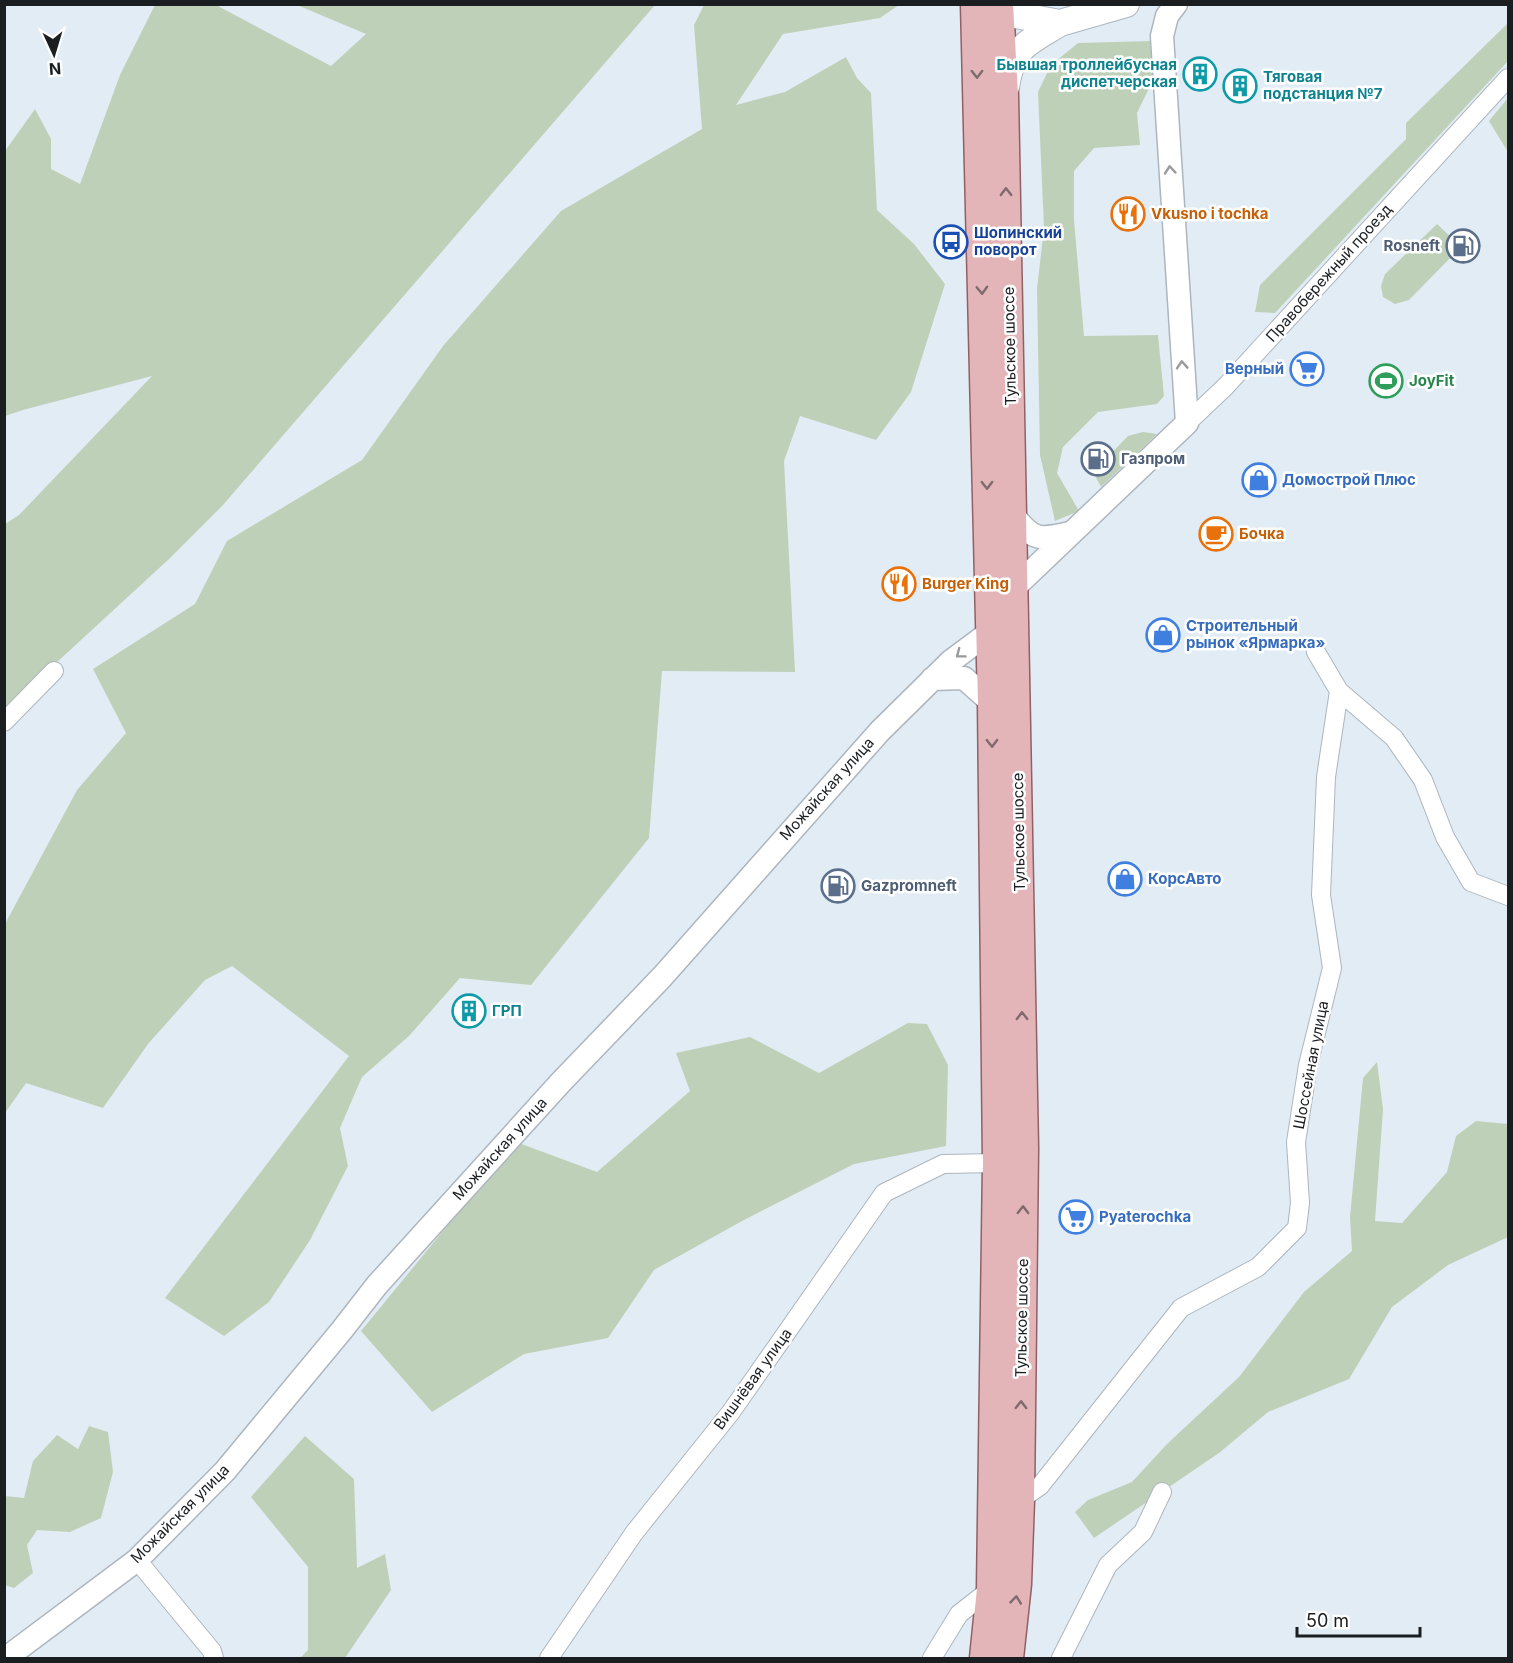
<svg xmlns="http://www.w3.org/2000/svg" width="1513" height="1663" viewBox="0 0 1513 1663" font-family="Inter,sans-serif">
  <rect width="100%" height="100%" fill="#e2ecf5"/>
  <path fill="#bfd0b9" d="M155,5H216L331,66L366,34L297,5H655L223,505L169,559L5,710V524L19,515L152,376L23,410L5,416V151L35,109L51,139V169L80,184L120,75Z
    M704,5H899L880,18L783,34L736,105L785,92L846,57L857,78L871,93L877,210L914,244L945,284L911,392L876,440L800,416L784,461L795,672L662,671L649,838L531,985L460,978L409,1036L362,1077L340,1128L348,1166L310,1240L269,1302L224,1336L165,1298L349,1056L232,966L205,980L148,1044L103,1108L26,1083L5,1113V924L77,790L126,733L93,669L195,604L227,541L362,460L443,346L561,211L702,129L694,25Z
    M1508,23V61L1275,313L1255,312L1260,285L1406,139V123Z
    M1150,41L1154,78L1137,113L1140,145L1094,148L1074,171V220L1084,336L1158,335L1164,396L1157,404L1098,412L1063,447L1057,473L1079,511L1055,521L1040,455L1037,289L1044,228L1038,92L1051,65L1078,43Z
    M1508,98V152L1489,121Z
    M1437,224L1455,241L1457,251L1409,300L1395,304L1383,297L1381,286L1385,274Z
    M1143,432L1157,434L1101,487L1093,472L1128,436Z
    M908,1023L927,1024L948,1065L946,1146L854,1164L742,1221L654,1270L608,1338L524,1354L432,1412L361,1331L516,1142L597,1172L690,1091L676,1053L750,1037L819,1073Z
    M1377,1062L1383,1109L1375,1221L1402,1223L1447,1172L1456,1136L1476,1121L1508,1124V1237L1448,1265L1392,1307L1349,1379L1268,1412L1219,1453L1094,1538L1075,1512L1088,1500L1132,1482L1167,1444L1239,1377L1304,1292L1352,1251L1350,1217L1363,1078Z
    M89,1426L108,1432L113,1472L101,1518L70,1532L37,1530L27,1545L33,1573L14,1588L5,1585V1496L24,1498L33,1461L57,1435L78,1449Z
    M305,1436L354,1479L357,1568L385,1554L391,1590L345,1658H300L308,1650V1567L251,1497Z"/>
  <g fill="none" stroke-linecap="round" stroke-linejoin="round">
    <defs>
      <path id="minor" d="M1187,423L1225,387L1508,78
        M1316,652L1339,691L1394,738L1423,780L1445,837L1471,882L1508,896
        M4,722L54,671
        M1020,1500L1040,1486L1181,1308L1258,1267L1297,1228L1300,1203L1296,1142L1308,1065L1332,968L1321,895L1326,777L1339,691
        M137,1560L212,1651L214,1658
        M549,1658L634,1533L731,1412L884,1193L943,1164L997,1163
        M932,1658L959,1614L991,1589
        M1061,1658L1108,1565L1143,1532L1162,1492"/>
      <path id="tertiary" d="M1014,516C1033,541 1040,540 1070,533
        M1015,587L1187,423L1162,36L1167,16L1176,4
        M932,679L964,678L992,703
        M6,1658L137,1560L225,1471L342,1330L377,1285L561,1082L662,977L880,731L951,661L990,632"/>
      <path id="secondary" d="M999,12L1060,23L1126,4
        M1006,87C1012,46 1028,43 1060,23"/>
      <path id="primary" d="M975,4L992,703L997,1163L991,1589L984,1658
        M999,4L1004,95L1024,1148L1020,1500L1017,1584L1009,1658"/>
    </defs>
    <use href="#minor" stroke="#adb6be" stroke-width="20"/>
    <use href="#tertiary" stroke="#adb6be" stroke-width="25"/>
    <use href="#secondary" stroke="#adb6be" stroke-width="28"/>
    <use href="#primary" stroke="#916065" stroke-width="31"/>
    <use href="#minor" stroke="#fff" stroke-width="18"/>
    <use href="#tertiary" stroke="#fff" stroke-width="22"/>
    <use href="#secondary" stroke="#fff" stroke-width="26"/>
    <use href="#primary" stroke="#e3b5b9" stroke-width="28"/>
  </g>
  <defs><path id="oneway-chevron" d="M-2-3.5L2.5 0L-2 3.5" fill="none" stroke-width="1.6" stroke-linecap="round" stroke-linejoin="round" transform="scale(1.5)"/></defs>
  <g stroke="#7f6a6d">
    <use href="#oneway-chevron" transform="translate(977 74) rotate(89)"/>
    <use href="#oneway-chevron" transform="translate(1006 192) rotate(-91)"/>
    <use href="#oneway-chevron" transform="translate(982 290) rotate(88)"/>
    <use href="#oneway-chevron" transform="translate(987 485) rotate(89)"/>
    <use href="#oneway-chevron" transform="translate(992 743) rotate(89)"/>
    <use href="#oneway-chevron" transform="translate(1022 1016) rotate(-91)"/>
    <use href="#oneway-chevron" transform="translate(1023 1210) rotate(-89)"/>
    <use href="#oneway-chevron" transform="translate(1021 1405) rotate(-89)"/>
    <use href="#oneway-chevron" transform="translate(1016 1600) rotate(-84)"/>
  </g>
  <g stroke="#989a9b">
    <use href="#oneway-chevron" transform="translate(1170 170) rotate(-95)"/>
    <use href="#oneway-chevron" transform="translate(1182 365) rotate(-94)"/>
    <use href="#oneway-chevron" transform="translate(960 654) rotate(143)"/>
  </g>
  <defs>
    <symbol id="building-ring" viewBox="-11 -11 22 22"><circle r="9.5" fill="#fff" stroke="#0f9aa8" stroke-width="1.5"/><path d="M-4-6H4V6H1V3H-1V6H-4ZM-2.5-4.3h1.7v1.8h-1.7ZM.8-4.3h1.7v1.8H.8ZM-2.5-1h1.7V.8h-1.7ZM.8-1h1.7V.8H.8Z" fill="#0f9aa8"/></symbol>
    <symbol id="restaurant-ring" viewBox="-11 -11 22 22"><circle r="9.5" fill="#fff" stroke="#e8710a" stroke-width="1.5"/><path d="M-5-6h1v4h1v-4h1v4h1v-4h1v5L-1.5 .5V6h-2V.5L-5-1ZM5-6V6H3V1.5H1.5Q1.5-4 5-6Z" fill="#e8710a"/></symbol>
    <symbol id="bus-ring" viewBox="-11 -11 22 22"><circle r="9.5" fill="#fff" stroke="#1a4fb4" stroke-width="1.5"/><path d="M-5-6H5V4H4V6H2V4H-2V6H-4V4H-5ZM-3.5-4V0h7V-4ZM-3.5 1.2v1.5H-2V1.2ZM2 1.2v1.5H3.5V1.2Z" fill="#1a4fb4"/></symbol>
    <symbol id="fuel-ring" viewBox="-11 -11 22 22"><circle r="9.5" fill="#fff" stroke="#5c6f8a" stroke-width="1.5"/><path d="M-5.5-6h7V0h2V4h1.3V-2.5L3-4.5l.8-.8L6-3V5H2.5V1h-1V6h-7ZM-4.2-4.7v3.2H.2V-4.7Z" fill="#5c6f8a"/></symbol>
    <symbol id="supermarket-ring" viewBox="-11 -11 22 22"><circle r="9.5" fill="#fff" stroke="#3f7fe0" stroke-width="1.5"/><path d="M-6-5.5h2.5l.6 2H6L4.5 2H-2.5L-4.4-4H-6ZM-1.5 3.2a1.3 1.3 0 1 0 .1 0ZM3 3.2a1.3 1.3 0 1 0 .1 0Z" fill="#3f7fe0"/></symbol>
    <symbol id="stadium-ring" viewBox="-11 -11 22 22"><circle r="9.5" fill="#fff" stroke="#2e9e5b" stroke-width="1.5"/><path d="M0-5a6.5 5 0 1 0 0 10a6.5 5 0 1 0 0-10ZM-3.5-1.8h7v3.6h-7Z" fill="#2e9e5b"/></symbol>
    <symbol id="shop-ring" viewBox="-11 -11 22 22"><circle r="9.5" fill="#fff" stroke="#3f7fe0" stroke-width="1.5"/><path d="M-5-2.5h2.3a2.7 3.5 0 0 1 5.4 0H5L5.5 6h-11ZM-1.5-2.5h3a1.5 2.3 0 0 0-3 0Z" fill="#3f7fe0"/></symbol>
    <symbol id="cafe-ring" viewBox="-11 -11 22 22"><circle r="9.5" fill="#fff" stroke="#e8710a" stroke-width="1.5"/><path d="M-5.5-4.5H6V0H3Q3 3.5 0 3.5H-2.5Q-5.5 3.5-5.5 0ZM3-3.2v2h1.7v-2ZM-6 4.5H4V6H-6Z" fill="#e8710a"/></symbol>
  </defs>
  <g fill-rule="evenodd">
    <use href="#building-ring" x="1181" y="55" width="38" height="38"/>
    <use href="#building-ring" x="1221" y="67" width="38" height="38"/>
    <use href="#restaurant-ring" x="1109" y="195" width="38" height="38"/>
    <use href="#bus-ring" x="932" y="223" width="38" height="38"/>
    <use href="#fuel-ring" x="1444" y="227" width="38" height="38"/>
    <use href="#supermarket-ring" x="1288" y="350" width="38" height="38"/>
    <use href="#stadium-ring" x="1367" y="362" width="38" height="38"/>
    <use href="#fuel-ring" x="1079" y="440" width="38" height="38"/>
    <use href="#shop-ring" x="1240" y="461" width="38" height="38"/>
    <use href="#cafe-ring" x="1197" y="515" width="38" height="38"/>
    <use href="#restaurant-ring" x="880" y="565" width="38" height="38"/>
    <use href="#shop-ring" x="1144" y="616" width="38" height="38"/>
    <use href="#shop-ring" x="1106" y="860" width="38" height="38"/>
    <use href="#fuel-ring" x="819" y="867" width="38" height="38"/>
    <use href="#building-ring" x="450" y="992" width="38" height="38"/>
    <use href="#supermarket-ring" x="1057" y="1198" width="38" height="38"/>
  </g>
  <g text-anchor="middle" stroke-width="5" stroke-linejoin="round" paint-order="stroke">
    <g font-size="15" font-weight="bold" fill="#0d838f" stroke="#fff" text-anchor="start">
      <text x="1177" y="70" text-anchor="end">Бывшая троллейбусная<tspan x="1177" dy="17">диспетчерская</tspan></text>
      <text x="1263" y="82">Тяговая<tspan x="1263" dy="17">подстанция №7</tspan></text>
      <text x="492" y="1016">ГРП</text>
    </g>
    <g font-size="15" font-weight="bold" fill="#c56008" stroke="#fff" text-anchor="start">
      <text x="1151" y="219">Vkusno i tochka</text>
      <text x="1239" y="539">Бочка</text>
      <text x="922" y="589">Burger King</text>
    </g>
    <g font-size="15" font-weight="bold" fill="#164399" stroke="#fff" text-anchor="start">
      <text x="974" y="238">Шопинский<tspan x="974" dy="17">поворот</tspan></text>
    </g>
    <g font-size="15" font-weight="bold" fill="#4e5e75" stroke="#fff" text-anchor="start">
      <text x="1440" y="251" text-anchor="end">Rosneft</text>
      <text x="1121" y="464">Газпром</text>
      <text x="861" y="891">Gazpromneft</text>
    </g>
    <g font-size="15" fill="#1b1e21" stroke="#fff">
      <text transform="translate(1329 273) rotate(-48)" y="5">Правобережный проезд</text>
      <text transform="translate(1010 346) rotate(-91)" y="5">Тульское шоссе</text>
      <text transform="translate(827 789) rotate(-48)" y="5">Можайская улица</text>
      <text transform="translate(1019 832) rotate(-91)" y="5">Тульское шоссе</text>
      <text transform="translate(1311 1065) rotate(-79)" y="5">Шоссейная улица</text>
      <text transform="translate(500 1149) rotate(-48)" y="5">Можайская улица</text>
      <text transform="translate(1022 1318) rotate(-89)" y="5">Тульское шоссе</text>
      <text transform="translate(753 1379) rotate(-54)" y="5">Вишнёвая улица</text>
      <text transform="translate(180 1514) rotate(-45)" y="5">Можайская улица</text>
    </g>
    <g font-size="15" font-weight="bold" fill="#366cbe" stroke="#fff" text-anchor="start">
      <text x="1284" y="374" text-anchor="end">Верный</text>
      <text x="1282" y="485">Домострой Плюс</text>
      <text x="1186" y="631">Строительный<tspan x="1186" dy="17">рынок «Ярмарка»</tspan></text>
      <text x="1148" y="884">КорсАвто</text>
      <text x="1099" y="1222">Pyaterochka</text>
    </g>
    <g font-size="15" font-weight="bold" fill="#27864d" stroke="#fff" text-anchor="start">
      <text x="1409" y="386">JoyFit</text>
    </g>
  </g>
  <rect width="1513" height="1663" fill="none" stroke="#1b1e21" stroke-width="12"/>
  <g transform="translate(54 54) rotate(176)" stroke="#ffffff" stroke-width="4.5" paint-order="stroke">
  <path d="M0-4.5L10 22L0 15L-10 22Z" fill="#1b1e21"/>
  <text y="-9" font-size="16" font-weight="bold" text-anchor="middle" fill="#1b1e21">N</text>
  </g>
  <path d="M1297 1627v9h123v-9" fill="none" stroke="#1b1e21" stroke-width="3"/>
  <text x="1306" y="1627" font-size="18" fill="#1b1e21" stroke="#ffffff" stroke-width="4.5" paint-order="stroke">50 m</text>
</svg>
